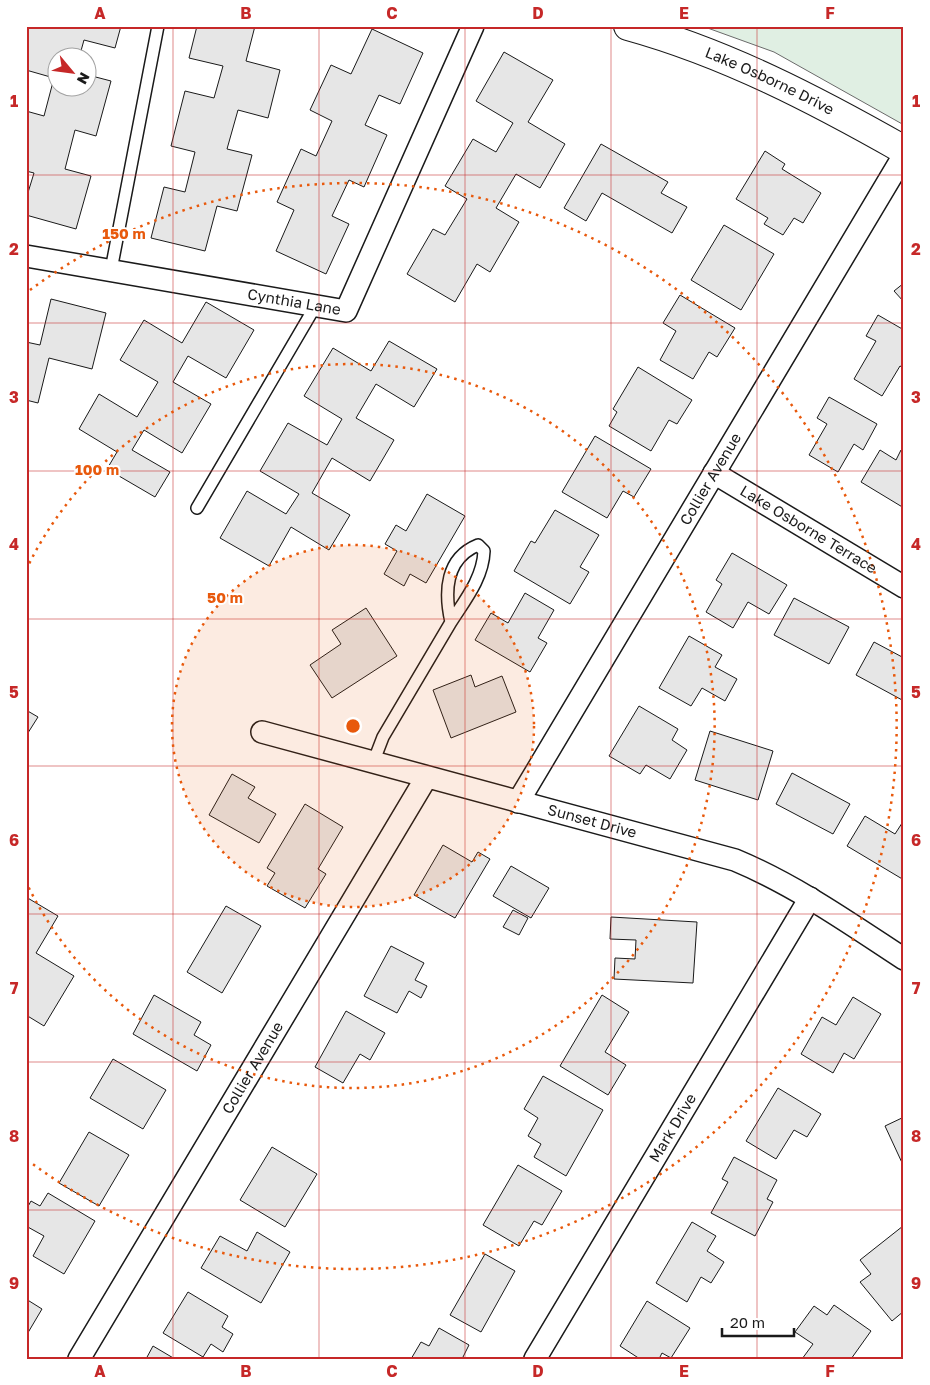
<svg xmlns="http://www.w3.org/2000/svg" width="930" height="1385" viewBox="0 0 930 1385" font-family="'Golos Text',sans-serif">
  <rect width="100%" height="100%" fill="#fff"/>
  <path fill="#e0efe3" stroke="#6a6a6a" d="M702,26H904V125L774,52Z"/>
  <path fill="#e6e6e6" stroke="#1a1a1a" d="M29,26H121L115,48L84,40L79,58H58V88H88V75L111,81L96,136L75,130L65,169L91,176L76,229L26,215V199L34,173L26,171V111L44,116L54,78L26,70V37Z
    M197,26H255L246,61L280,70L268,118L238,110L227,149L252,155L237,211L217,206L205,251L151,238L164,187L185,192L195,152L171,146L185,91L214,98L223,66L189,58Z
    M372,29L423,53L400,104L379,95L365,125L387,135L364,187L349,180L332,216L349,224L326,274L276,251L294,210L277,202L301,149L316,156L332,121L310,110L331,65L351,74Z
    M504,52L553,80L528,122L565,144L540,188L516,174L496,208L519,222L490,272L477,264L455,302L407,274L433,229L445,235L467,199L445,186L473,139L496,152L513,123L476,101Z
    M601,144L668,182L661,193L687,207L672,233L602,193L586,221L564,208Z
    M765,151L785,164L782,169L821,193L803,223L794,218L783,235L764,224L768,218L736,199Z
    M724,225L774,254L741,310L691,280Z
    M904,283V302L894,291Z
    M680,295L735,328L717,357L709,352L693,379L660,360L676,331L663,323Z
    M51,299L106,313L92,369L49,358L38,403L26,400V342L40,345Z
    M206,302L254,330L226,378L188,356L173,382L211,404L182,453L144,430L132,450L170,472L155,497L107,469L117,452L79,429L99,394L137,417L158,382L120,360L144,320L182,343Z
    M878,315L904,330V368L900,366L882,396L854,379L876,341L866,336Z
    M389,341L437,369L414,407L376,384L356,418L394,440L370,481L332,458L312,493L350,515L329,550L291,527L269,566L220,538L247,491L286,514L299,494L260,471L288,423L327,445L342,419L304,396L333,348L371,371Z
    M638,367L692,400L677,424L669,420L651,451L609,426L617,412L613,409Z
    M829,397L877,424L863,450L854,444L838,472L809,455L827,424L817,418Z
    M595,436L651,469L634,497L623,491L607,518L562,492Z
    M880,450L896,460L901,450L904,452V508L861,482Z
    M427,494L465,516L426,583L410,574L404,586L384,574L397,551L385,544L396,525L406,531Z
    M555,510L599,535L580,567L589,572L570,604L514,571L531,541L535,543Z
    M732,553L787,585L769,614L748,602L733,628L706,612L722,584L716,580Z
    M525,593L554,610L538,638L547,643L530,672L475,640L491,613L508,623Z
    M794,598L849,627L829,664L774,635Z
    M366,608L397,656L332,698L310,665L341,644L332,630Z
    M689,636L722,655L715,667L737,679L725,701L702,688L691,706L659,688Z
    M874,642L904,658V701L856,675Z
    M471,675L475,687L502,676L516,712L451,738L433,690Z
    M639,706L678,729L672,740L687,750L670,779L646,765L640,774L609,756Z
    M26,710L38,717L26,736Z
    M710,731L773,751L758,800L695,780Z
    M792,773L850,804L833,834L776,804Z
    M232,774L255,787L248,798L276,814L259,843L209,815Z
    M305,804L343,827L318,869L326,874L305,908L267,886L275,873L267,868Z
    M865,816L895,834L904,820V880L847,846Z
    M443,845L472,862L478,852L490,859L455,918L414,895Z
    M511,866L549,888L531,918L493,896Z
    M26,897L58,916L36,953L74,976L44,1026L26,1015Z
    M226,906L261,926L222,993L187,972Z
    M513,910L528,918L519,935L503,927Z
    M611,917L697,922L693,983L614,979L615,958L635,959L636,940L610,939Z
    M391,946L424,963L415,980L427,986L421,998L409,991L397,1013L364,996Z
    M154,995L201,1022L194,1035L211,1045L197,1071L133,1034Z
    M602,995L629,1012L605,1052L626,1065L608,1095L560,1066Z
    M853,997L881,1014L854,1059L844,1053L833,1073L801,1054L822,1017L836,1025Z
    M346,1011L385,1033L370,1060L360,1054L343,1083L315,1067Z
    M113,1059L166,1090L143,1129L90,1098Z
    M543,1076L603,1110L566,1176L534,1157L541,1144L528,1136L538,1118L524,1109Z
    M778,1088L821,1114L807,1137L794,1130L776,1159L746,1141Z
    M904,1117V1167L885,1126Z
    M89,1132L129,1155L99,1206L59,1183Z
    M272,1147L317,1174L285,1227L240,1200Z
    M734,1157L777,1180L767,1199L773,1202L755,1236L711,1213L728,1182L722,1179Z
    M518,1165L562,1191L542,1225L534,1221L519,1246L483,1225Z
    M48,1193L95,1221L64,1274L33,1256L44,1236L26,1226V1210L31,1201L40,1206Z
    M692,1222L716,1236L707,1251L724,1262L711,1283L701,1277L687,1302L656,1283Z
    M903,1226L904,1311L892,1321L860,1282L871,1274L860,1260Z
    M257,1232L290,1252L261,1303L201,1268L220,1236L247,1251Z
    M485,1254L515,1271L481,1332L450,1315Z
    M188,1292L228,1316L222,1327L233,1334L223,1352L211,1344L203,1357L163,1333Z
    M26,1299L42,1309L26,1336Z
    M647,1301L690,1328L671,1358L662,1353L659,1359H640L620,1346Z
    M834,1305L871,1331L851,1359H802L813,1344L795,1332L814,1306L827,1315Z
    M439,1328L469,1345L462,1359H411L421,1342L429,1346Z
    M153,1346L175,1359H146Z"/>
  <g fill="none" stroke-linecap="round" stroke-linejoin="round">
    <defs>
      <path id="lane" d="M111,270L158,26
        M197,508L316,305
        M373,763L383,737L451,622C444,591 446,558 478,545L484,551C483,578 465,600 451,622"/>
      <g id="street">
        <path id="s1" d="M26,256L346,311L473,26"/>
        <path id="s2" d="M714,473L904,587"/>
        <path id="s3" d="M262,732L735,860C795,885 849,923 904,959"/>
        <path id="s4" d="M518,802L904,155"/>
        <path id="s5" d="M79,1359L426,778"/>
        <path id="s6" d="M535,1359L810,898"/>
      </g>
      <g id="secondary">
        <path id="s7" d="M628,26C726,53 816,100 904,150"/>
      </g>
    </defs>
    <use href="#lane" stroke="#1a1a1a" stroke-width="14"/>
    <use href="#street" stroke="#1a1a1a" stroke-width="24"/>
    <use href="#secondary" stroke="#1a1a1a" stroke-width="30"/>
    <use href="#lane" stroke="#fff" stroke-width="11"/>
    <use href="#street" stroke="#fff" stroke-width="21"/>
    <use href="#secondary" stroke="#fff" stroke-width="28"/>
  </g>
  <path fill="none" stroke="#c62828" stroke-width="1" stroke-opacity="0.55" d="M173,26V1359M319,26V1359M465,26V1359M611,26V1359M757,26V1359M26,175H904M26,323H904M26,471H904M26,619H904M26,766H904M26,914H904M26,1062H904M26,1210H904"/>
  <circle cx="353" cy="726" r="181" fill="#e8590c" fill-opacity=".12"/>
  <g fill="none" stroke="#e8590c" stroke-width="2.5" stroke-dasharray="2.5 5">
    <circle cx="353" cy="726" r="181"/>
    <path d="M26 570A362 362 0 1 1 26 882"/>
    <path d="M30 290A543 543 0 1 1 30 1162"/>
  </g>
  <g text-anchor="middle" stroke-width="4" stroke-linejoin="round" paint-order="stroke">
    <g font-size="15" fill="#1a1a1a" stroke="#fff">
      <text dy="5" stroke="none"><textPath href="#s7" startOffset="152">Lake Osborne Drive</textPath></text>
      <text dy="5" stroke="none"><textPath href="#s1" startOffset="272">Cynthia Lane</textPath></text>
      <text dy="5" stroke="none"><textPath href="#s4" startOffset="376">Collier Avenue</textPath></text>
      <text dy="5" stroke="none"><textPath href="#s2" startOffset="110">Lake Osborne Terrace</textPath></text>
      <text dy="5" stroke="none"><textPath href="#s3" startOffset="342">Sunset Drive</textPath></text>
      <text dy="5" stroke="none"><textPath href="#s5" startOffset="339">Collier Avenue</textPath></text>
      <text dy="5" stroke="none"><textPath href="#s6" startOffset="269">Mark Drive</textPath></text>
    </g>
  </g>
  <circle cx="353" cy="726" r="8" fill="#e8590c" stroke="#fff" stroke-width="2.5"/>
  <g font-size="15" text-anchor="middle" font-weight="bold" fill="#e8590c" stroke="#fff" stroke-width="4" stroke-linejoin="round" paint-order="stroke">
    <text x="124" y="239">150 m</text>
    <text x="97" y="475">100 m</text>
    <text x="225" y="603">50 m</text>
  </g>
  <rect width="930" height="1385" fill="none" stroke="#ffffff" stroke-width="55"/>
  <g transform="translate(72 72) rotate(119)"><circle r="24" fill="#ffffff" stroke="#a3a3a3"/>
  <path d="M0-4L9 19L0 12L-9 19Z" fill="#c62828"/>
  <text y="-8" font-size="14" font-weight="bold" text-anchor="middle" fill="#1a1a1a">N</text>
  </g>
  <path d="M722 1328v8h72v-8" fill="none" stroke="#1a1a1a" stroke-width="2.5"/>
  <text x="730" y="1328" font-size="15" fill="#1a1a1a" stroke="#ffffff" stroke-width="4" paint-order="stroke">20 m</text>
  <rect x="28" y="28" width="874" height="1330" fill="none" stroke="#c62828" stroke-width="2"/>
  <g font-size="16" text-anchor="middle" font-weight="bold" fill="#c62828">
    <text x="100" y="19">A</text>
    <text x="246" y="19">B</text>
    <text x="392" y="19">C</text>
    <text x="538" y="19">D</text>
    <text x="684" y="19">E</text>
    <text x="830" y="19">F</text>
    <text x="14" y="107">1</text>
    <text x="916" y="107">1</text>
    <text x="14" y="255">2</text>
    <text x="916" y="255">2</text>
    <text x="14" y="403">3</text>
    <text x="916" y="403">3</text>
    <text x="14" y="550">4</text>
    <text x="916" y="550">4</text>
    <text x="14" y="698">5</text>
    <text x="916" y="698">5</text>
    <text x="14" y="846">6</text>
    <text x="916" y="846">6</text>
    <text x="14" y="994">7</text>
    <text x="916" y="994">7</text>
    <text x="14" y="1142">8</text>
    <text x="916" y="1142">8</text>
    <text x="14" y="1289">9</text>
    <text x="916" y="1289">9</text>
    <text x="100" y="1377">A</text>
    <text x="246" y="1377">B</text>
    <text x="392" y="1377">C</text>
    <text x="538" y="1377">D</text>
    <text x="684" y="1377">E</text>
    <text x="830" y="1377">F</text>
  </g>
</svg>
